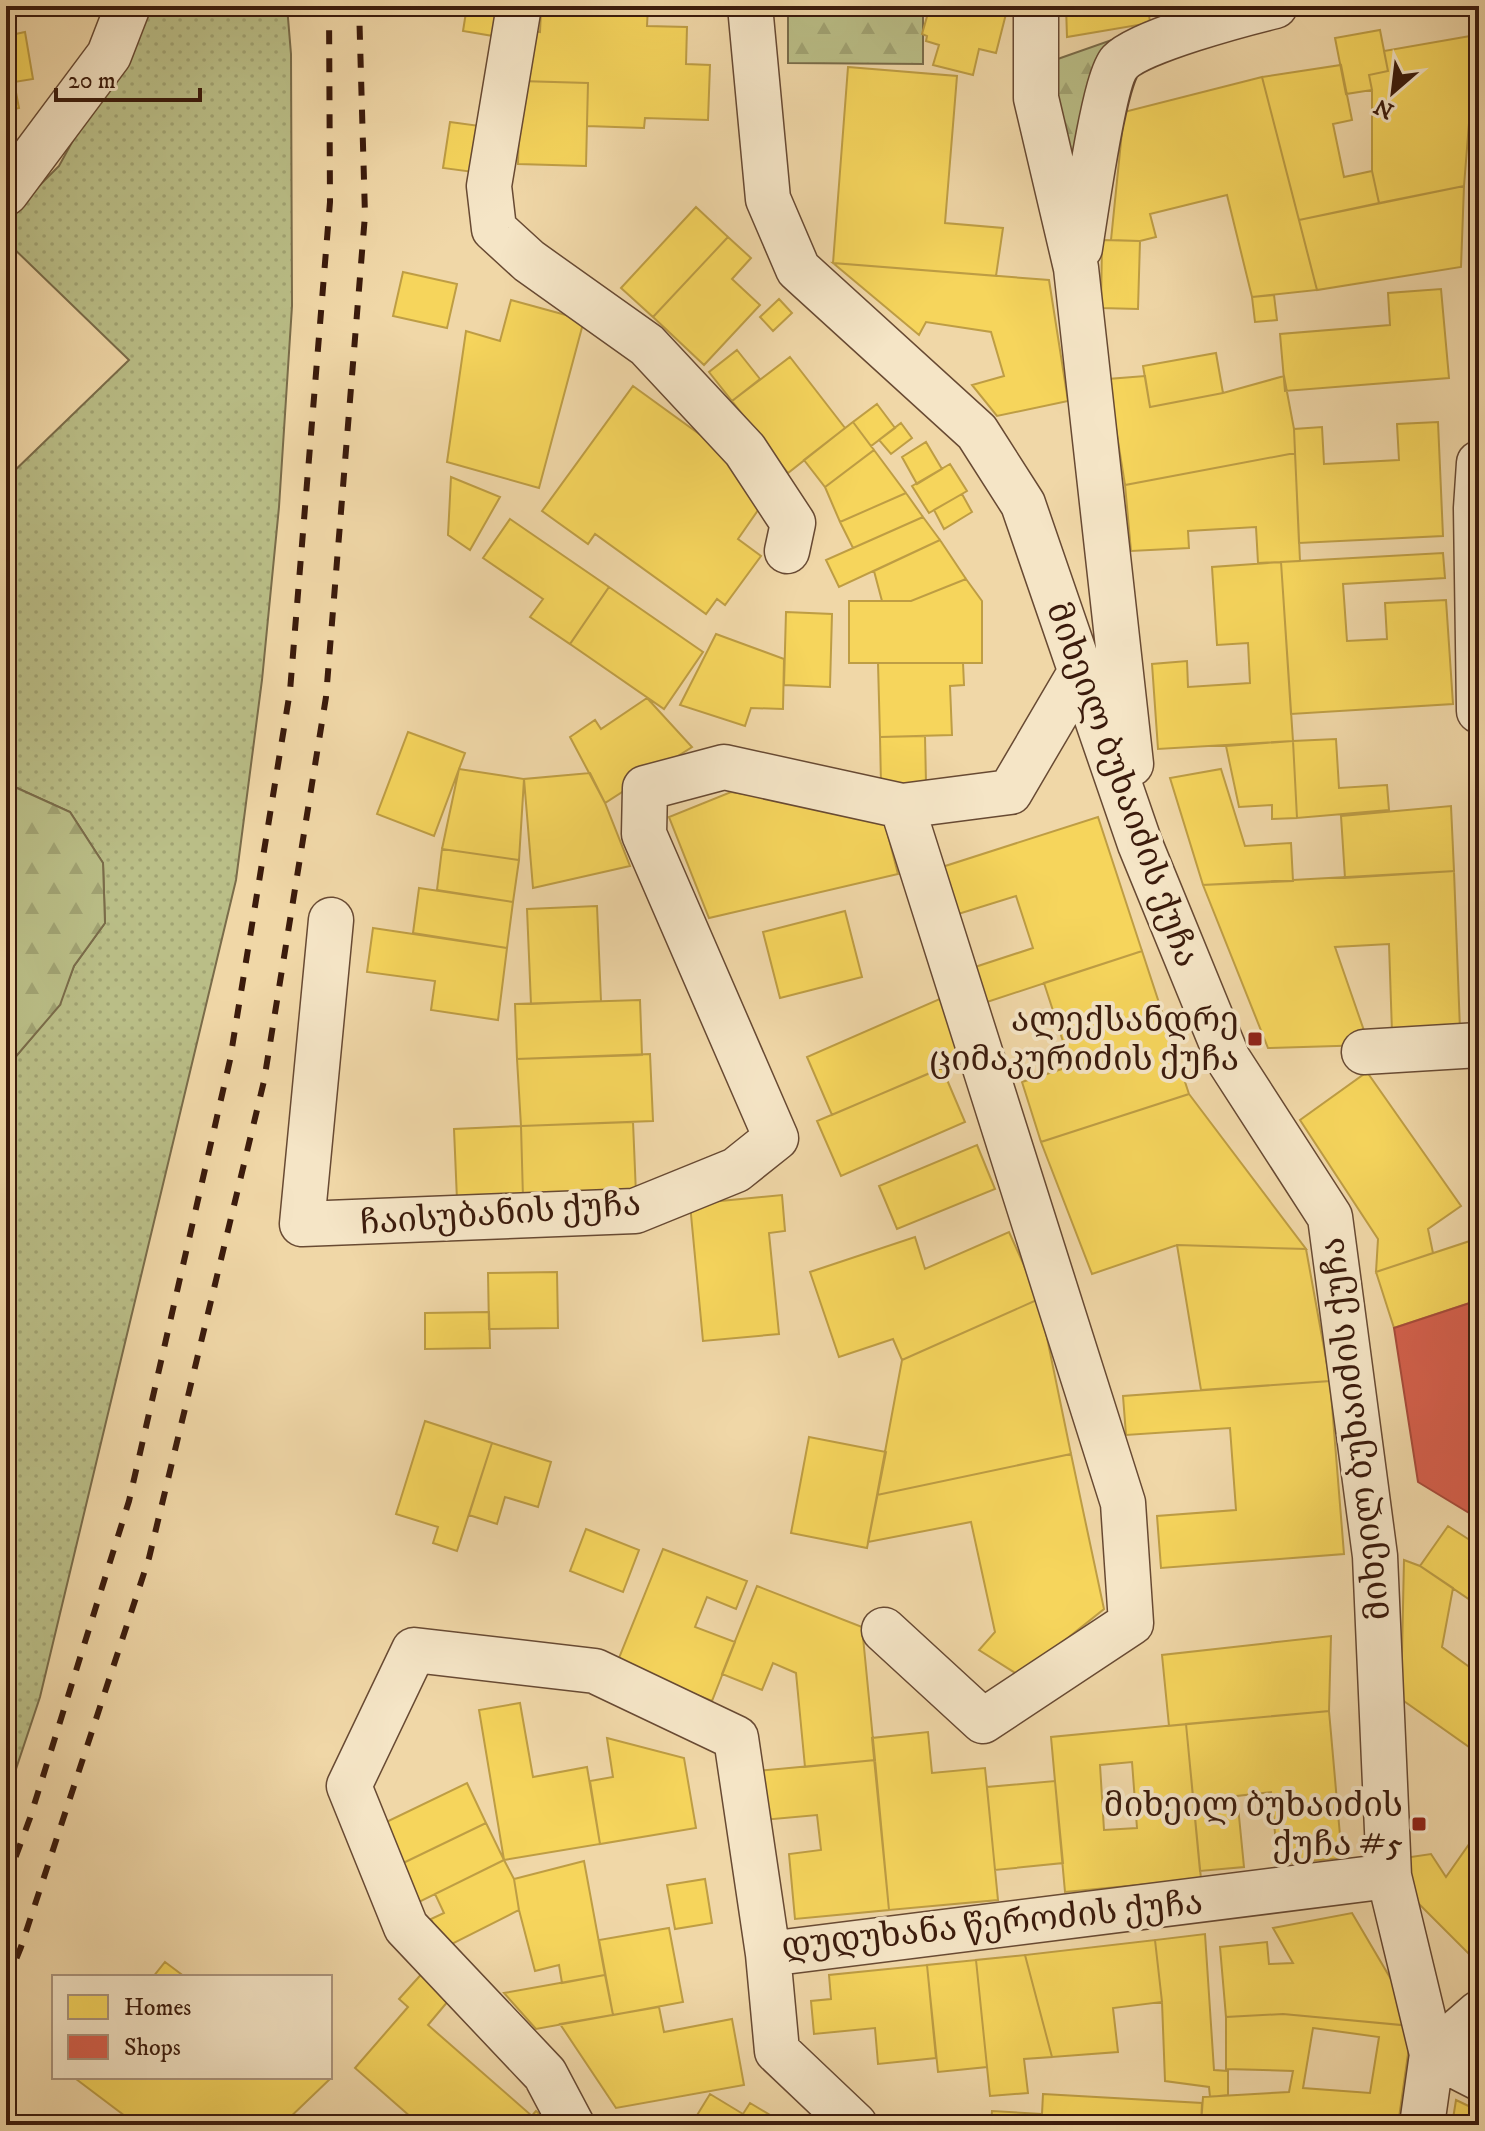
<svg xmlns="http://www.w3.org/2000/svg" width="1485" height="2131" viewBox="0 0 1485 2131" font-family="'IM FELL DW Pica','Noto Serif Georgian',serif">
  <defs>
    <pattern id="grass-dots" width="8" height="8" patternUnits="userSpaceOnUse" patternTransform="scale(2)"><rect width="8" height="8" fill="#babe87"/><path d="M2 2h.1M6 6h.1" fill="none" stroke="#a1a373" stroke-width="1.8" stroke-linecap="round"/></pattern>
    <pattern id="forest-firs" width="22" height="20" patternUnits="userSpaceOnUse" patternTransform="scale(2)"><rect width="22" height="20" fill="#babe87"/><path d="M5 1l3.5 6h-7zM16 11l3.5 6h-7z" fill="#a1a373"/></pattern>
  </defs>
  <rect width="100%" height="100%" fill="#f0d7a7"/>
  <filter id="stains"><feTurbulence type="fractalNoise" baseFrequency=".0025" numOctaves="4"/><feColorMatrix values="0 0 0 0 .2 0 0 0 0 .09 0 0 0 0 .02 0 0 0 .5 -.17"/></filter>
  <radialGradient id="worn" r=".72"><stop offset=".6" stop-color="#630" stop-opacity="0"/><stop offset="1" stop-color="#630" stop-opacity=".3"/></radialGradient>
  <path fill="url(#grass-dots)" stroke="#7a6c4a" stroke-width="2" d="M147,6H287L291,54L292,306L279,507L262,680L236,880L40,1697L6,1799V1068L59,1005L74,966L105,923L103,863L70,812L6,783V479L129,360L6,241V219L59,166Z"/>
  <path fill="url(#forest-firs)" stroke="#7a6c4a" stroke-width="2" d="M788,6H923V64L788,63Z
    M1123,36L1071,212L1052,61Z
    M6,783L70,812L103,863L105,923L74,966L60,1005L6,1068Z"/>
  <path fill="#f6d55c" stroke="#be9d44" stroke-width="2" fill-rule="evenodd" d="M467,6H505L499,37L463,31Z
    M546,6H648L647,26L687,27L686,64L710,65L708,120L645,118L644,128L587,126L588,83L520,81L533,31L540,32L541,11L546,12Z
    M930,6H1008L996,53L979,49L973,75L933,65L939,45L926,41L927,36L922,34Z
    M1066,6H1148L1150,23L1067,37Z
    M1380,30L1388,71L1369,75L1372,90L1346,94L1335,38Z
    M25,32L33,79L14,82L19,108L6,111V36Z
    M1476,35L1464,186L1379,203L1372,171V90L1369,75L1388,71L1384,51Z
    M1341,65L1352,120L1333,124L1344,177L1372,171L1379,203L1299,220L1262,77Z
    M848,67L957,76L945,223L1003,228L996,276L833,263Z
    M1262,77L1317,290L1252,297L1227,195L1150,214L1156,237L1140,241L1111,240L1124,112Z
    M520,81L588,83L586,166L518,164Z
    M450,122L480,126L473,172L443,168Z
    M1464,186L1461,267L1317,290L1299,220Z
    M696,207L728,237L653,317L621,288Z
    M728,237L751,258L732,279L760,305L704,365L653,317Z
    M1102,240L1140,241L1138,309L1101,308Z
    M833,263L1049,280L1068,401L997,416L972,385L1004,376L991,332L926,322L919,335Z
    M403,272L457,284L447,328L393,316Z
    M1441,289L1449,378L1285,391L1280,334L1390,325L1388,293Z
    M1274,295L1277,320L1255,322L1252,297Z
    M779,299L792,313L773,331L760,317Z
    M511,300L584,320L539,488L447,462L466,331L500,341Z
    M737,350L760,379L732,401L709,372Z
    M1216,353L1223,393L1150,407L1143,366Z
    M790,357L845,428L788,473L732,401Z
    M1145,376L1150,407L1223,393L1284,376L1294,429L1295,453L1125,485L1108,379Z
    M633,386L735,460L763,503L738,539L761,556L725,605L717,599L706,614L595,534L588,544L542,511Z
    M877,404L895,428L871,446L853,422Z
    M853,422L874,450L825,487L804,460Z
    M1438,422L1443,536L1299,543L1294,429L1322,427L1324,464L1399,460L1397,424Z
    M901,423L912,438L891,454L879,440Z
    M926,442L942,469L917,484L902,457Z
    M874,450L906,493L840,522L825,487Z
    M1295,453L1300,561L1258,563L1256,527L1188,531L1189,548L1131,551L1125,485Z
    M950,464L967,491L929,513L912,486Z
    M451,477L500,497L470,550L448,535Z
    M906,493L923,517L853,548L840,522Z
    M962,494L972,512L944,529L934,510Z
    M923,517L940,540L839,587L826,560Z
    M510,519L609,587L570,644L530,617L543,599L483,558Z
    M940,540L966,579L911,601H882L874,571Z
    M1443,553L1445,578L1343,584L1347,641L1387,639L1385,603L1446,600L1453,704L1291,714L1281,562Z
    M1281,562L1293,741L1158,749L1152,664L1187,661L1188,687L1250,683L1248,643L1217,645L1212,567Z
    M966,579L982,601V663H849V601H911Z
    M609,587L703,652L664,709L570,644Z
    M786,612L832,614L830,687L784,685Z
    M716,634L784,659L783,709L751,708L745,726L680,705Z
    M878,663H963L964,685L950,686L952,735L880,737Z
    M647,698L692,747L605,803L570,737L595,720L601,729Z
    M408,732L465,753L434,836L377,814Z
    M925,736L926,783L881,784L880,737Z
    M1336,739L1339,788L1387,785L1389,810L1297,818L1293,741Z
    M1293,741L1297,818L1272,819V805L1239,807L1226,746Z
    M459,769L524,779L519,860L442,849Z
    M1221,769L1245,846L1291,843L1293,881L1203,885L1170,778Z
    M590,773L605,803L630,866L533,888L524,779Z
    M731,792L883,816L898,874L709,918L669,817Z
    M1451,806L1454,871L1345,878L1341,816Z
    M1098,817L1142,951L984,1003L972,968L1033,948L1016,896L955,915L939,868Z
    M442,849L519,860L513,902L437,890Z
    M1454,871L1460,1030L1392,1032L1389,944L1335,947L1369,1045L1268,1048L1203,885Z
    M419,888L513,902L507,948L413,933Z
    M597,906L601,1001L531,1004L527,909Z
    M845,911L862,977L780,998L763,932Z
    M373,928L507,948L498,1020L431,1010L435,981L367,972Z
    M1142,951L1189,1094L1041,1142L1022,1082L1071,1066L1044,983Z
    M942,998L967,1057L832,1115L807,1057Z
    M640,1000L642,1055L517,1059L515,1004Z
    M650,1054L653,1121L521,1126L517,1059Z
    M942,1068L965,1122L841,1176L817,1121Z
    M1367,1072L1461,1206L1428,1229L1433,1253L1376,1272L1378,1239L1300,1120Z
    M1189,1094L1306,1249L1177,1245L1092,1274L1041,1142Z
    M633,1122L636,1194L523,1198L521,1126Z
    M521,1126L523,1198L457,1200L454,1129Z
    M977,1145L995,1189L897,1229L879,1186Z
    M782,1195L785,1231L769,1233L779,1334L703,1341L690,1204Z
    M1009,1232L1039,1299L902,1360L893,1339L839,1357L810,1272L915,1237L925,1269Z
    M1479,1238V1300L1394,1328L1376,1272Z
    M1177,1245L1306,1249L1330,1381L1201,1390Z
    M557,1272L558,1328L489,1329L488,1273Z
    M1039,1299L1071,1454L877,1495L902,1360Z
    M489,1312L490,1348L425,1349V1313Z
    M1330,1381L1344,1554L1161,1568L1157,1516L1236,1510L1230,1428L1126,1435L1123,1396Z
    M425,1421L492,1443L457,1551L433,1543L438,1527L396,1514Z
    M809,1437L886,1452L867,1548L791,1533Z
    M492,1443L551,1462L538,1507L505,1497L497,1524L469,1515Z
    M1071,1454L1104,1609L1020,1676L979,1650L995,1632L971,1522L868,1542L877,1495Z
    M1448,1526L1479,1546V1606L1420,1566Z
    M586,1529L639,1550L623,1592L570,1571Z
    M663,1549L747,1581L736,1609L707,1597L695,1627L735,1642L712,1701L617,1663Z
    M1404,1560L1420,1566L1453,1588L1442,1647L1479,1674V1754L1401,1699Z
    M757,1586L862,1627L875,1760L805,1767L796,1673L773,1663L762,1690L722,1674Z
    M1331,1636L1329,1711L1169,1726L1162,1655Z
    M520,1703L533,1777L587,1767L600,1844L504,1860L479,1710Z
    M1329,1711L1342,1858L1278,1864L1271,1792L1237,1796L1244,1867L1200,1871L1186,1724Z
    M1186,1724L1201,1879L1065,1892L1051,1737ZM1132,1762L1137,1828L1104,1830L1100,1765Z
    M928,1732L932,1773L985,1768L998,1900L889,1910L872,1738Z
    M607,1738L684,1758L696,1828L600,1844L590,1781L613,1777Z
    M875,1760L889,1910L795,1919L789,1854L821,1850L817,1815L762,1820L757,1771Z
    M1055,1781L1063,1863L995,1870L987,1787Z
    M467,1783L486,1823L397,1866L378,1826Z
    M486,1823L504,1860L415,1904L397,1866Z
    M1479,1830V1954L1475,1960L1417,1902L1404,1858L1431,1854L1446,1877Z
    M504,1860L514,1879L519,1910L444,1948L431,1919L444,1913L435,1894Z
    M584,1861L605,1975L562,1983L559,1965L535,1971L519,1910L514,1879Z
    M705,1879L712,1923L675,1929L667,1885Z
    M1352,1913L1405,2003L1412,2026L1283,2014L1226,2017L1220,1947L1267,1942L1269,1964L1293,1963L1273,1928Z
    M669,1928L683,2002L613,2015L599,1940Z
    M1205,1934L1214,2070L1228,2071V2095L1210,2097L1209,2087L1165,2081L1162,2002L1155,1940Z
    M1155,1940L1162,2002L1113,2008L1118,2052L1052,2057L1025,1955Z
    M1025,1955L1052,2057L1024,2059L1028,2093L990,2096L976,1960Z
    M976,1960L987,2067L938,2072L927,1965Z
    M165,1962L185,1977H153Z
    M927,1965L936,2058L878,2064L875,2028L814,2034L811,2001L831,1999L829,1975Z
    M426,1969L454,1994L428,2025L532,2116L524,2125H420L355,2068L408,2007L399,1999Z
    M605,1975L613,2015L536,2029L504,1993Z
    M659,2007L664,2032L732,2019L744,2085L616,2108L560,2024Z
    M1283,2014L1412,2026L1398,2125H1201L1203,2097L1289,2092L1293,2071L1226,2069V2017ZM1313,2028L1379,2037L1370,2093L1303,2088Z
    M77,2077H330L331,2078L282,2125H137L76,2079Z
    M710,2094L743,2114L750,2103L787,2125H691Z
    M1043,2094L1202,2103L1201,2125H991L992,2111L1042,2114Z
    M1456,2100L1479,2111V2125H1452Z
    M536,2111L552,2125H524Z"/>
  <path fill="#d6604d" stroke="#a84b3a" stroke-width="2" d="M1479,1300V1519L1418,1482L1394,1328Z"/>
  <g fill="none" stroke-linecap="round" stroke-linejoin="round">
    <defs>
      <path id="minor" d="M519,6L489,186L494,229L529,261L647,345L745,450L793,523L787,551
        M750,6L768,199L798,269L977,432L1023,504L1140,844L1228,1059L1330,1217L1375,1556L1389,1876L1432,2054L1422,2125
        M1036,6V98L1076,268L1131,764
        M6,193L109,55L128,6
        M1080,248C1085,217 1104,79 1120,62C1140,41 1242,14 1275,6
        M1479,463L1476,508L1479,711
        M331,920L302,1224L635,1211L736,1170L776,1138L644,834L645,788L724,767L902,806
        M1364,1052L1479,1045
        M884,1630L983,1721L1131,1623L1123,1503L902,806L1010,792L1081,671
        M768,1954L1389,1876
        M1432,2054L1479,2013
        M1432,2054L1479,2078
        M572,2125L545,2074L406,1927L349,1786L414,1650L595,1671L736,1738L768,1954L777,2051L855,2125"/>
    </defs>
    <use href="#minor" stroke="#684a33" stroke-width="47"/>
    <use href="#minor" stroke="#f5e5c6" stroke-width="44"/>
    <path stroke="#3b1b0c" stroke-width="6" stroke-dasharray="14 14" stroke-linecap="butt" d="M6,1883L30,1818L129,1501L230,1060L290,691L330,202L329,6
      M6,1984L21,1947L149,1558L264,1081L326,697L365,215L359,6"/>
  </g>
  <g fill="#8f2418" stroke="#f5e5c6" stroke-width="3">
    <rect x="1247" y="1031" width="16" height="16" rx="4"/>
    <rect x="1411" y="1816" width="16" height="16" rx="4"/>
  </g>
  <g text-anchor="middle" stroke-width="8" stroke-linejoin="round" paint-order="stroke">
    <g font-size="34" fill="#3b1b0c" stroke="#f5e5c6">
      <text transform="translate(1124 784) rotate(70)" y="12">მიხეილ ბუხაიძის ქუჩა</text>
      <text transform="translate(500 1212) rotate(-4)" y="12">ჩაისუბანის ქუჩა</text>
      <text transform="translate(1354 1429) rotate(-97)" y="12">მიხეილ ბუხაიძის ქუჩა</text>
      <text transform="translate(992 1923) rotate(-6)" y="12">დუდუხანა წეროძის ქუჩა</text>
    </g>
    <g font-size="34" fill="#3b1b0c" stroke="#f5e5c6" text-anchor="end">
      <text x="1239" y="1031">ალექსანდრე<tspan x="1239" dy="39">ციმაკურიძის ქუჩა</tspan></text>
      <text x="1403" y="1816">მიხეილ ბუხაიძის<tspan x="1403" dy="39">ქუჩა #5</tspan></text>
    </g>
  </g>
  <rect width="1485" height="2131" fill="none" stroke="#f0d7a7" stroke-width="32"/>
  <rect x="8" y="8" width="1469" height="2115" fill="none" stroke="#3b1b0c" stroke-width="4"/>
  <rect x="16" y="16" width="1453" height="2099" fill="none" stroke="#3b1b0c" stroke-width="2"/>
  <rect x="52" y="1975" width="280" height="104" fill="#f5e5c6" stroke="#ab947c" stroke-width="2"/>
  <rect x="68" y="1995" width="40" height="24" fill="#f6d55c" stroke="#ab947c" stroke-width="2"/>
  <text x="124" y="2015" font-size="24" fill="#3b1b0c">Homes</text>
  <rect x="68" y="2035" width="40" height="24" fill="#d6604d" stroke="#ab947c" stroke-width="2"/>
  <text x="124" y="2055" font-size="24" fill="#3b1b0c">Shops</text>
  <g transform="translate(1393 92) rotate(208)" stroke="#f5e5c6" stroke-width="6" paint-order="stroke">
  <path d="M0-6L14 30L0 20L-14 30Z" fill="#3b1b0c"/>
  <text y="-12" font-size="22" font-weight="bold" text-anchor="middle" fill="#3b1b0c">N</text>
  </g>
  <path d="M56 88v12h144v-12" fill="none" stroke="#3b1b0c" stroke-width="4"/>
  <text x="68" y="88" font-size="24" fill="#3b1b0c" stroke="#f5e5c6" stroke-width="6" paint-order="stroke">20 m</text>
  <rect width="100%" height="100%" filter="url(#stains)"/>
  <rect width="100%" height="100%" fill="url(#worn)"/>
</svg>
